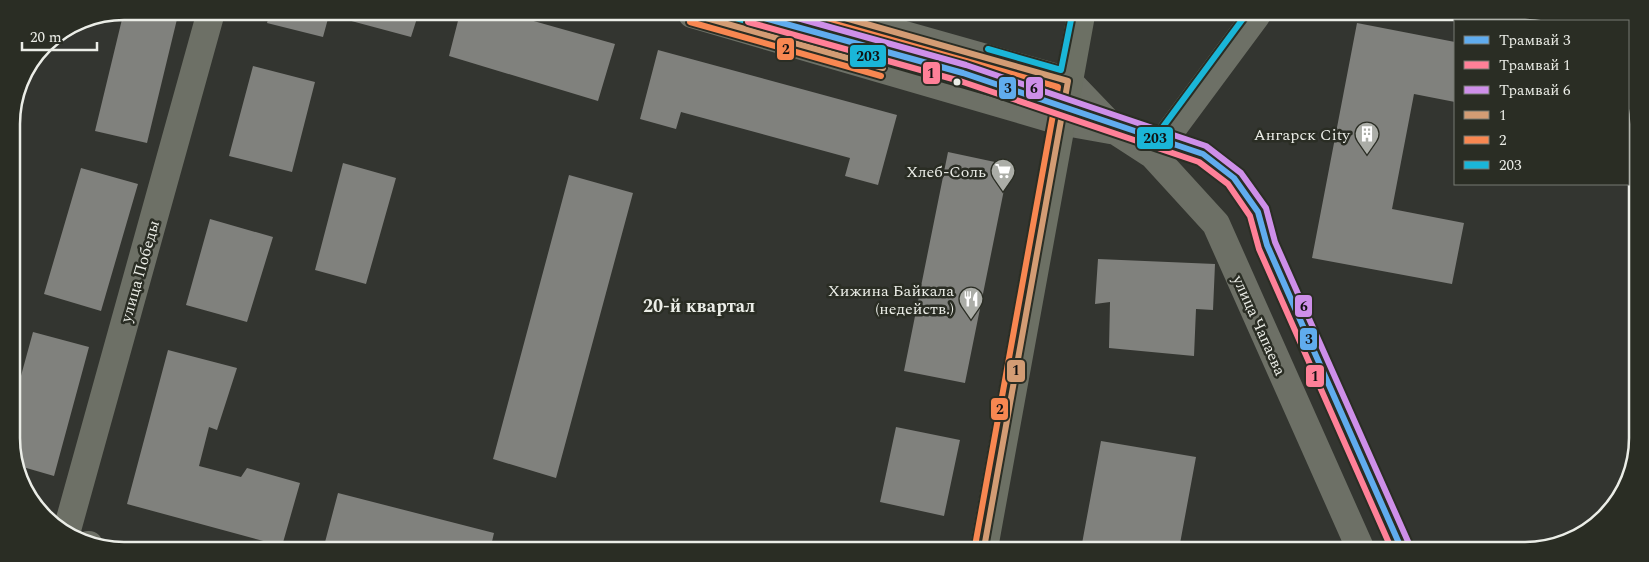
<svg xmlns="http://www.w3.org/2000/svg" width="1649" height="562" viewBox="0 0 1649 562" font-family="Spectral,serif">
  <rect width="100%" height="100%" fill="#333530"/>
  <path fill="#80817d" d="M124,11H163L178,15L147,143L95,131Z
    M270,12H419L411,37L329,15L323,37L267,23Z
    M460,13H505L615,44L598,101L449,56Z
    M1357,23L1455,42V102L1414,94L1392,209L1464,223L1452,284L1312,258Z
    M658,50L897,115L878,185L845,176L850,158L681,112L676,129L640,119Z
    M253,66L315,82L292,172L229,156Z
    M948,152L1009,165L965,383L904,371Z
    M343,163L396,178L366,284L315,270Z
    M81,168L138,184L101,311L44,294Z
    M569,175L633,193L556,478L493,459Z
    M210,219L273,237L247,322L186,305Z
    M1098,259L1215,264L1213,310L1196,309L1194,356L1109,348L1110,302L1095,304Z
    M33,332L89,347L54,476L16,465L13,459V405Z
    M168,350L237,368L217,430L209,427L199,466L241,477L247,468L300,483L282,546L127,504Z
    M896,427L960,440L944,516L880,502Z
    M1101,441L1196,457L1179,549H1081Z
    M338,493L494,533L491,546H324Z"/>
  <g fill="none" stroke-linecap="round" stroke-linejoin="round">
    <path stroke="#6d7066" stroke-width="28" d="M692,14L1060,121L1116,131
      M830,14L1068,81L1116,131L1153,155L1216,224L1361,550
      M1153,155L1256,16
      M67,530L211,12
      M88,545H89"/>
    <path stroke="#6c7064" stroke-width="28" d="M984,548L1081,15"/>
    <defs>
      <path id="bus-1" d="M692,14L883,68
        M831,14L1068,81L984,548"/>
      <path id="bus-2" d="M690,22L881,76
        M828,22L1058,87L975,546"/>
      <path id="bus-3" d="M722,14L1062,112L1119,123L1151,143L1245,16
        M988,49L1061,70L1072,15"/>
    </defs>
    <use href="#bus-1" stroke="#2a2d24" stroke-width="10"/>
    <use href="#bus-2" stroke="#2a2d24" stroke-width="10"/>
    <use href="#bus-3" stroke="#2a2d24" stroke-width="10"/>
    <use href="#bus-1" stroke="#d39c74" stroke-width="6"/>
    <use href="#bus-2" stroke="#f88751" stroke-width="6"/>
    <use href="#bus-3" stroke="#1ab6d8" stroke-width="6"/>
    <defs>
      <path id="tram-1" d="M750,14L963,73L1203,154L1234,178L1258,212L1267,245L1402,550"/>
      <path id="tram-2" d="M748,22L960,81L1199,162L1228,184L1250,216L1259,249L1392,550"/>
      <path id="tram-3" d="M783,14L966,65L1206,146L1241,173L1266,208L1275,242L1410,546"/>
    </defs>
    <use href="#tram-1" stroke="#2a2d24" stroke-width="10"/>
    <use href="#tram-2" stroke="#2a2d24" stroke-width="10"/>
    <use href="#tram-3" stroke="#2a2d24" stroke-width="10"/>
    <use href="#tram-1" stroke="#60acee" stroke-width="6"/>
    <use href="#tram-2" stroke="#ff8098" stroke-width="6"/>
    <use href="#tram-3" stroke="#ce8fe9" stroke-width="6"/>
  </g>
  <defs>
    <symbol id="building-pin" viewBox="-11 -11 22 30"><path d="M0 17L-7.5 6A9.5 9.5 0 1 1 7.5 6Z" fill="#abada7" stroke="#2a2d24"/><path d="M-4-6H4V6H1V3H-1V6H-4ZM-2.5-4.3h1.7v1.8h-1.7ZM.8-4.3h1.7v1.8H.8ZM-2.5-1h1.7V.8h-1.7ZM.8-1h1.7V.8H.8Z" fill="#fff"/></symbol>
    <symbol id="supermarket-pin" viewBox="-11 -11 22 30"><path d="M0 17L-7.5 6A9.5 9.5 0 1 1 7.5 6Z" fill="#abada7" stroke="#2a2d24"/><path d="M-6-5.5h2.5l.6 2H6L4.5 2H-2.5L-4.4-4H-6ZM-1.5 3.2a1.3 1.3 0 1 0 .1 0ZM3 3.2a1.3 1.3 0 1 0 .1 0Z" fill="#fff"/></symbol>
    <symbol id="restaurant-pin" viewBox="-11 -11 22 30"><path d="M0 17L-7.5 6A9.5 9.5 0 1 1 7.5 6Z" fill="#abada7" stroke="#2a2d24"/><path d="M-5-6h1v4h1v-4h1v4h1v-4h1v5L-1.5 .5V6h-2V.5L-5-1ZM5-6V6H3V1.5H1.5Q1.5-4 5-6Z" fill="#fff"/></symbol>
  </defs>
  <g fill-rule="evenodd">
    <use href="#building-pin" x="1353" y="120" width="28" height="38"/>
    <use href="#supermarket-pin" x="989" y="157" width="28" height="38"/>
    <use href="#restaurant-pin" x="957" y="285" width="28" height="38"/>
  </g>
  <circle fill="#ebede7" stroke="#2a2d24" stroke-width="2" cx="957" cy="82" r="4.5"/>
  <g text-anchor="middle" stroke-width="5" stroke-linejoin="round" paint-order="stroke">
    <g font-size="16" fill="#ebede7" stroke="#2a2d24" text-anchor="end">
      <text x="1350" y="140">Ангарск City</text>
      <text x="986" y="177">Хлеб-Соль</text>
      <text x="954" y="296">Хижина Байкала<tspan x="954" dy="18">(недейств.)</tspan></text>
    </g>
    <g font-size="16" fill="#ebede7" stroke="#2a2d24">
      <text transform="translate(139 271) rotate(-74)" y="6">улица Победы</text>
      <text transform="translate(1260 325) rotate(66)" y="6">улица Чапаева</text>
    </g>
    <g font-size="18" font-weight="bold" fill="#ebede7" stroke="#2a2d24">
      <text x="699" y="312">20-й квартал</text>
    </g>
  </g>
  <path d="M0 0H1649V562H0ZM124 20H1525A104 104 0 0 1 1629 124V438A104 104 0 0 1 1525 542H124A104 104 0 0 1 20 438V124A104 104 0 0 1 124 20Z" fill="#2a2d24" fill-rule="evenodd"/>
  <path fill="none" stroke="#ebede7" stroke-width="2.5" d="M124 20H1525A104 104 0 0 1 1629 124V438A104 104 0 0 1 1525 542H124A104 104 0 0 1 20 438V124A104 104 0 0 1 124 20Z"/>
  <g stroke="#2a2d24" stroke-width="2">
    <rect x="776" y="37" width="19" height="24" rx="5" fill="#f88751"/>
    <rect x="849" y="44" width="38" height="24" rx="5" fill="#1ab6d8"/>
    <rect x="922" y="61" width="19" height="24" rx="5" fill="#ff8098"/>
    <rect x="1025" y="76" width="19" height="24" rx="5" fill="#ce8fe9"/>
    <rect x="998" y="76" width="19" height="24" rx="5" fill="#60acee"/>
    <rect x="1136" y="126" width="38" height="24" rx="5" fill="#1ab6d8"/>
    <rect x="1294" y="294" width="19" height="24" rx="5" fill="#ce8fe9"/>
    <rect x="1299" y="327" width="19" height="24" rx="5" fill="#60acee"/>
    <rect x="1006" y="359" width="20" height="24" rx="5" fill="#d39c74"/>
    <rect x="1305" y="364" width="20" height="24" rx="5" fill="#ff8098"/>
    <rect x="990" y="397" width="19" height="24" rx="5" fill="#f88751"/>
  </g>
  <g font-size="14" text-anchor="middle" font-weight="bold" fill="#111">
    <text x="786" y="54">2</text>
    <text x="868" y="61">203</text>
    <text x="931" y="78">1</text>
    <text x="1034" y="93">6</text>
    <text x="1008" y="93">3</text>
    <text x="1155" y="143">203</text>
    <text x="1304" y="311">6</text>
    <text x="1309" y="344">3</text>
    <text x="1016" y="375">1</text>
    <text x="1315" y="381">1</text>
    <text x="1000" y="414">2</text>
  </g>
  <rect x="1454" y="20" width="175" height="165" fill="#2a2d24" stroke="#777a72"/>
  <rect x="1464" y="36" width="25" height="8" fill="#60acee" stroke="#777a72"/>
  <text x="1499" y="45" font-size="15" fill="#ebede7">Трамвай 3</text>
  <rect x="1464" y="61" width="25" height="8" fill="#ff8098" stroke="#777a72"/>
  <text x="1499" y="70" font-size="15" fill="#ebede7">Трамвай 1</text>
  <rect x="1464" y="86" width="25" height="8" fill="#ce8fe9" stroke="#777a72"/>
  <text x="1499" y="95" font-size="15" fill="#ebede7">Трамвай 6</text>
  <rect x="1464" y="111" width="25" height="8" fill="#d39c74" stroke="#777a72"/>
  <text x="1499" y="120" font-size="15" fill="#ebede7">1</text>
  <rect x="1464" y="136" width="25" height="8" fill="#f88751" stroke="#777a72"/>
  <text x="1499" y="145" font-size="15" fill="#ebede7">2</text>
  <rect x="1464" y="161" width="25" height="8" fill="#1ab6d8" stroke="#777a72"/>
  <text x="1499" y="170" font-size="15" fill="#ebede7">203</text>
  <path d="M22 42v8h75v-8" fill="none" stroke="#ebede7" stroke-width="2.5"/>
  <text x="30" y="42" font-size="15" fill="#ebede7" stroke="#2a2d24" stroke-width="4" paint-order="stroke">20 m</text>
</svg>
